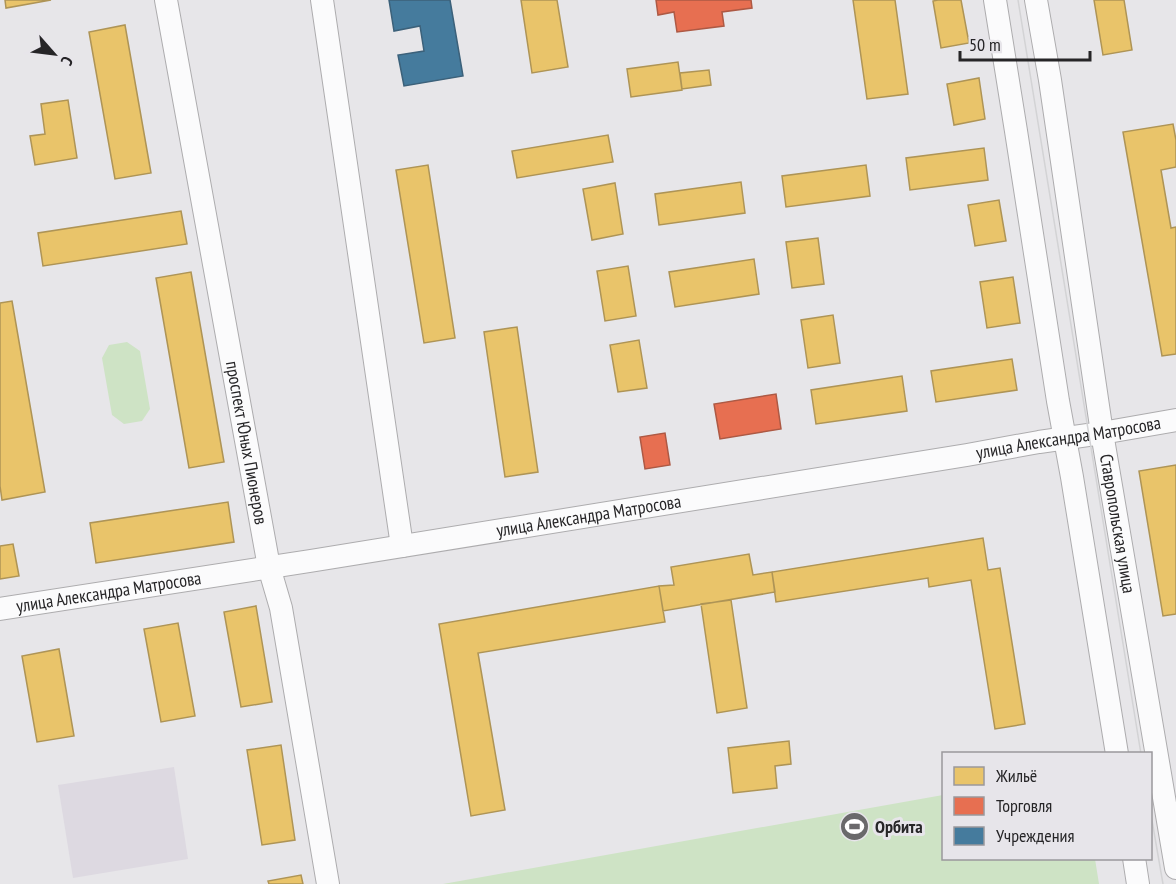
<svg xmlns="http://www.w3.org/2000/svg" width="1176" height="884" viewBox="0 0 1176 884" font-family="'PT Sans Narrow',sans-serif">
  <rect width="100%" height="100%" fill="#e7e6e9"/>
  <path fill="#ddd9e1" d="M174,767L188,859L73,878L58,785Z"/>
  <path fill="#cee3c5" d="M127,342L140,351L150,409L142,421L124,424L112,415L102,358L109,345Z
    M943,795L944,858L1095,859L1099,884H443Z"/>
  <path fill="#e9c46a" stroke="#ae9456" stroke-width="1.5" d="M5,0H51L6,8Z
    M521,0H557L568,67L532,73Z
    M853,0H895L908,94L867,99Z
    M938,0H961L969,43L941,48L933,1Z
    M1094,0H1124L1132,50L1103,55Z
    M125,25L151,173L115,179L89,32Z
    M678,62L682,90L631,97L627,69Z
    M709,70L711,85L682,89L680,73Z
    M979,78L985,119L954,125L947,84Z
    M68,100L77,158L35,165L30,136L45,134L41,104Z
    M1173,124L1176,140V167L1161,170L1171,228L1176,227V354L1162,356L1123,132Z
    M608,135L613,162L517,178L512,151Z
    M984,148L988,180L910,190L906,158Z
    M428,165L455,338L424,343L396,170Z
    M866,165L870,196L786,207L782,176Z
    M741,182L745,213L659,225L655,194Z
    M615,183L623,234L592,240L583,189Z
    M999,200L1006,241L975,246L968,205Z
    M181,211L187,244L43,266L38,233Z
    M818,238L824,284L792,288L786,242Z
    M754,259L759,294L675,307L669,272Z
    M628,266L636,316L605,321L597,271Z
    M191,272L224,462L189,468L156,278Z
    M1013,277L1020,323L987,328L980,282Z
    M12,301L45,492L2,500L0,486V303Z
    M833,315L840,363L808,368L801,320Z
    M517,327L538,472L505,477L484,332Z
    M639,340L647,388L618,392L610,345Z
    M1012,359L1017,390L936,402L931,371Z
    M902,376L907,411L816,424L811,390Z
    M1176,465V614L1163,616L1139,471Z
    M228,502L234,542L96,563L90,523Z
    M983,538L988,570L1000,568L1025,724L995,729L971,580L929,587L928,578L776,602L772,572Z
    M13,544L19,576L0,579V546Z
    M749,554L753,575L772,572L775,592L663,611L659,586L674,585L671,567Z
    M659,586L665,622L478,653L505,810L471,816L439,624Z
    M731,600L747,708L717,713L701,604Z
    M256,606L272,702L241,707L224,612Z
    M178,623L195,716L161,722L144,629Z
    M59,649L74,736L37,742L22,656Z
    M789,741L791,764L775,766L777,788L733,793L728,748Z
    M281,745L295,840L262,845L247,750Z
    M301,875L303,884H269L268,881Z"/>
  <path fill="#e76f51" stroke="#ad5944" stroke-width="1.5" d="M656,0H751L752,8L722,12L724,26L677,32L674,12L658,15Z
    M776,394L781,429L720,439L714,404Z
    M665,433L670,465L645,469L640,437Z"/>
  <path fill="#457b9d" stroke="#3c617a" stroke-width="1.5" d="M389,0H450L463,76L404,86L398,55L424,51L420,26L394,31Z"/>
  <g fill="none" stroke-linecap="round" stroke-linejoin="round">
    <defs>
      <g id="minor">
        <path id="s1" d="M166,0L269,567L281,608L328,884"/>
        <path d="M322,0L402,546"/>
        <path d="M995,0L1016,131L1058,401L1072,477L1117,754"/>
        <path id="s2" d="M1036,0L1050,80L1102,433L1176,868"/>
        <path id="s3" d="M0,609L310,561L967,455L1039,442L1102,433L1176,420"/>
        <path d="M1134,858L1138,884"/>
      </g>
    </defs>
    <use href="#minor" stroke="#adacae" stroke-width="24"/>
    <use href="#minor" stroke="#fbfbfc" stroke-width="22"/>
    <path stroke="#d3d3d5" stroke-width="1.5" d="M1018,0L1141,754
      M1150,809L1163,884"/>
  </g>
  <defs>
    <symbol id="stadium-disc" viewBox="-11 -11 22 22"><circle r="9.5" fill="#6a696b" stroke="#e7e5ea"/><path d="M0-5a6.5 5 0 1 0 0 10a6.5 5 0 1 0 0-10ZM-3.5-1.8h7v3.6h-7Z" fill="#fff"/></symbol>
  </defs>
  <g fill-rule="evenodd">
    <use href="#stadium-disc" x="838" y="810" width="33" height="33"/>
  </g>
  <g text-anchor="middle" stroke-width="6" stroke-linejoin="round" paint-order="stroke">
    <g font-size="18" fill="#262527" stroke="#e7e5ea">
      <text dy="6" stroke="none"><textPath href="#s3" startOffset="1082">улица Александра Матросова</textPath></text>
      <text dy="6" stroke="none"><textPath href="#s1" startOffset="450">проспект Юных Пионеров</textPath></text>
      <text dy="6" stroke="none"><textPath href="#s3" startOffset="596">улица Александра Матросова</textPath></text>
      <text dy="6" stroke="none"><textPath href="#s2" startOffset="530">Ставропольская улица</textPath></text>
      <text dy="6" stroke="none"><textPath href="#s3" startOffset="110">улица Александра Матросова</textPath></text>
    </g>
    <g font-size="18" font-weight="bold" fill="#262527" stroke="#e7e5ea" text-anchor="start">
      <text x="875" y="833">Орбита</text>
    </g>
  </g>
  <rect x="942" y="752" width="210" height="108" fill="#e7e5ea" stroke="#9a989c" stroke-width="1.5"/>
  <rect x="954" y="767" width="30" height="18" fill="#e9c46a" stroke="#9a989c" stroke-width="1.5"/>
  <text x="996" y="782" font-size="18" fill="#262527">Жильё</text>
  <rect x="954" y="797" width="30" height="18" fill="#e76f51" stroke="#9a989c" stroke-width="1.5"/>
  <text x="996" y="812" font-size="18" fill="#262527">Торговля</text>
  <rect x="954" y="827" width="30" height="18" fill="#457b9d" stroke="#9a989c" stroke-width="1.5"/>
  <text x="996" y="842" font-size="18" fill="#262527">Учреждения</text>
  <g transform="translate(54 54) rotate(118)" stroke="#e7e5ea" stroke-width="4.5" paint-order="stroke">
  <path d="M0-4.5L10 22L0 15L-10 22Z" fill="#262527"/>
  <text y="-9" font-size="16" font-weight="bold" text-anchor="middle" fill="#262527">С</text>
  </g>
  <path d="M960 51v9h130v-9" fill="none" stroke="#262527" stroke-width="3"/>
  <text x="969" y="51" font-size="18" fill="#262527" stroke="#e7e5ea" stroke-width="4.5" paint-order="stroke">50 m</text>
</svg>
